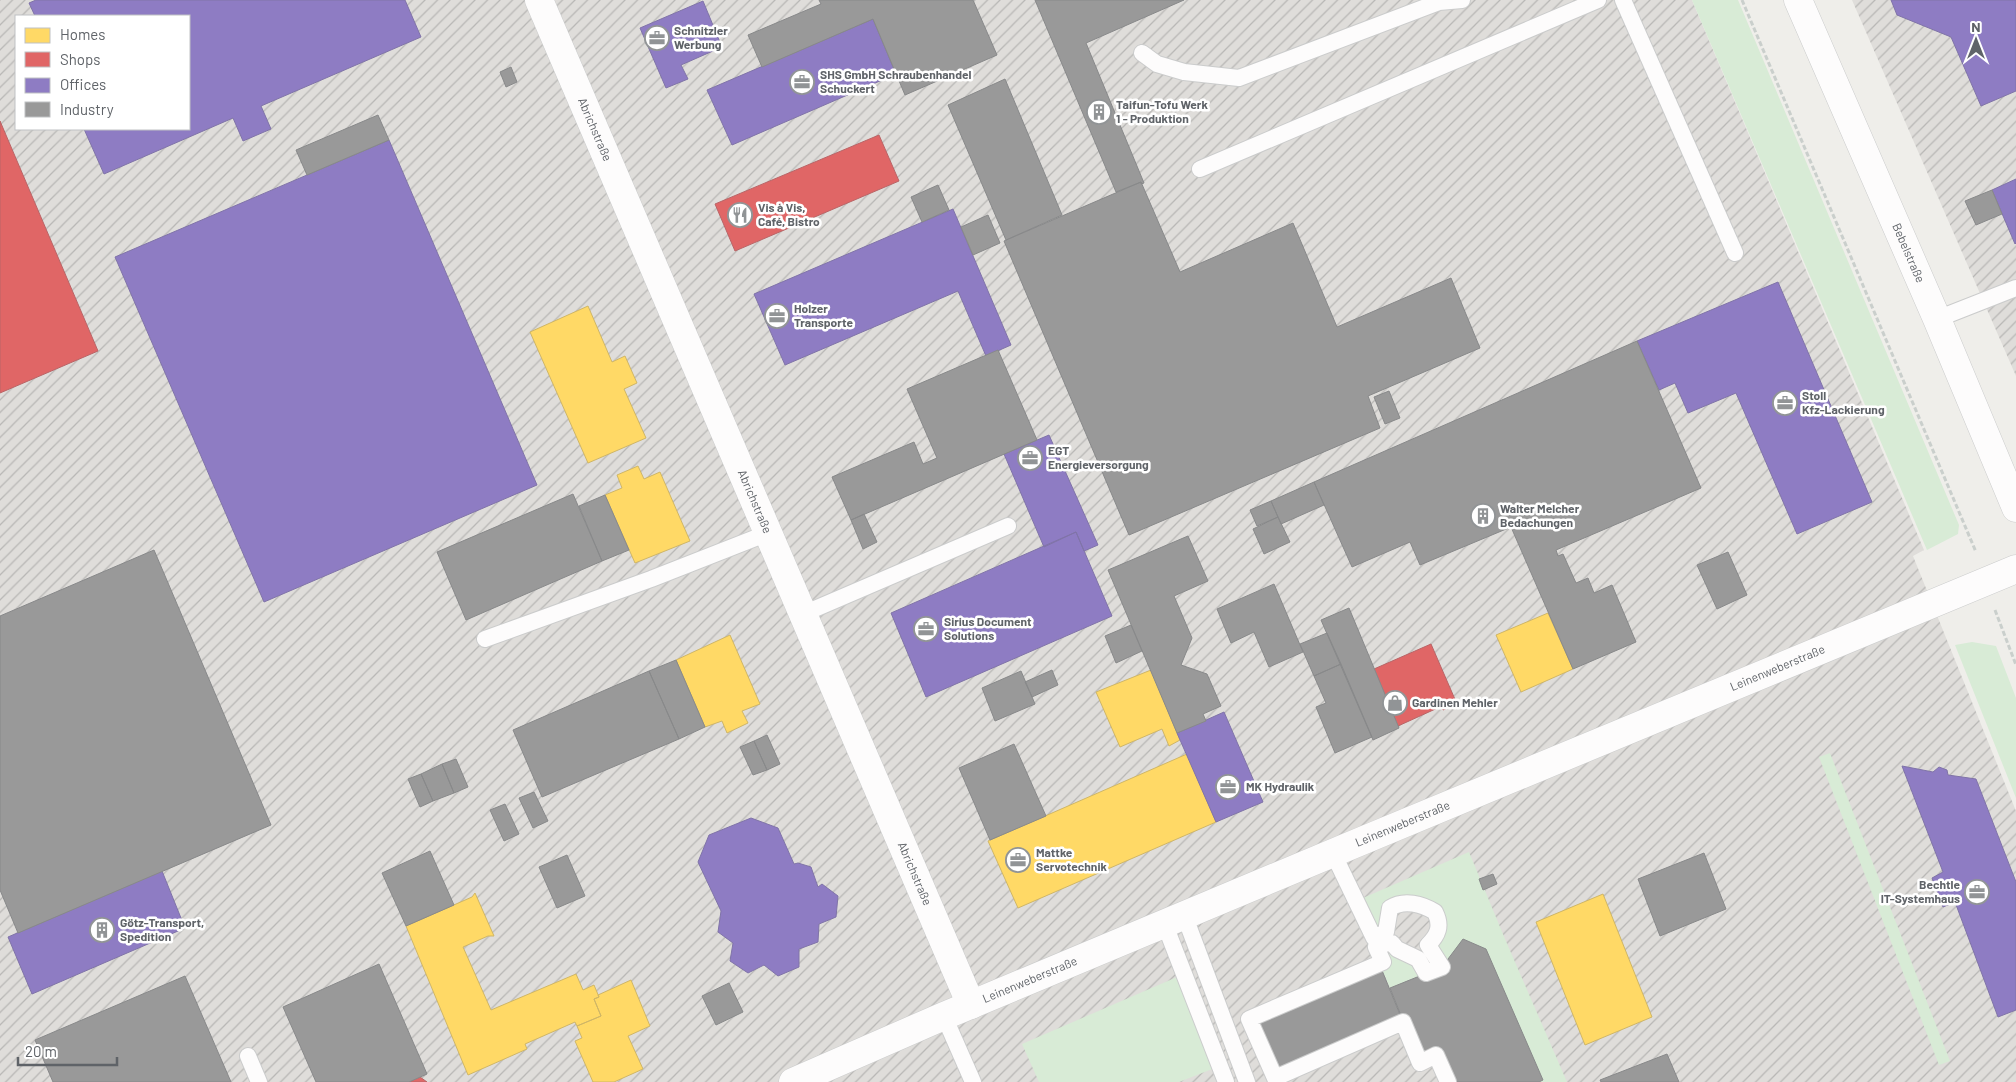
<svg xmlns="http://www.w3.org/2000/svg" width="2016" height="1082" viewBox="0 0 2016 1082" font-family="Barlow,sans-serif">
  <defs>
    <pattern id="industrial-furrows" width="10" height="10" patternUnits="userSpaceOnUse" patternTransform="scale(1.25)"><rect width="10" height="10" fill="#dfddda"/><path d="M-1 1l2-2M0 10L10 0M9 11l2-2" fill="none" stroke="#b8b7b5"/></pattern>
  </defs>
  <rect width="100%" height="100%" fill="#efeeea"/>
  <path fill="url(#industrial-furrows)" fill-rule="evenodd" d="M0,0H1692L1924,550L1913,556L2016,811V1082H0ZM16,16H189V129H16Z
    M1852,0H2016V376Z"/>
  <path fill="#d8ebd6" d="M1692,0H1738L1959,525L1958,534L1927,550Z
    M1972,642L1996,646L2016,698V798L1955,645Z
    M1830,753L1950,1061L1939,1065L1819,757Z
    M1469,852L1505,939L1567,1082H1539L1542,1080L1442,967L1428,945L1439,920L1407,903L1374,938L1356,901Z
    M1379,944L1426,973L1390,988L1379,963Z
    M1184,974L1220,1066L1179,1082H1039L1022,1044Z"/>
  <path fill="#ffd966" stroke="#cfb667" d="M588,306L612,362L625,356L637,383L624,389L646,438L588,463L530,332Z
    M638,466L644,479L660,472L690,541L635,563L605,495L622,488L617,475Z
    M1548,613L1573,669L1521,692L1496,635Z
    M730,635L760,704L742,711L748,723L727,733L722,721L705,727L676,660Z
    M1151,670L1180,740L1169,746L1162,729L1120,747L1096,692Z
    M1187,754L1216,822L1018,908L988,841Z
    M475,893L494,936H488L463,947L491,1010L576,974L583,990L594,985L599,997L594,999L601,1016L577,1026L575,1022L525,1044L527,1049L468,1075L406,926L472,897Z
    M1603,894L1652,1017L1585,1045L1536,922Z
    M631,980L650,1026L628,1036L643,1069L614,1082H593L575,1041L582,1038L577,1026L601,1016L594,999L599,997L598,995Z"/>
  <path fill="#e06666" stroke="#b96567" d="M0,121L98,351L0,393Z
    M879,135L899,181L735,251L715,204Z
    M1431,644L1457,704L1443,710L1442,706L1398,726L1374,669Z
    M420,1077L427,1082H409Z"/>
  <path fill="#8e7cc3" stroke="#8074a8" d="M36,0H405L421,37L261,106L271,129L243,141L233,118L104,174L84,129H189V16H35L29,3Z
    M1891,0H2016V91L1981,106L1951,37L1897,15Z
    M703,1L722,47L681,65L688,79L666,88L640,28Z
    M873,19L896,74L732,145L707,90Z
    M389,140L537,485L264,602L115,257Z
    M2016,179V243L2015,244L1992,190Z
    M953,209L1011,345L986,356L958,291L785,365L754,294Z
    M1778,282L1872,502L1797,534L1736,393L1688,413L1675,383L1659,390L1637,341Z
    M1049,435L1098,545L1084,551L1076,532L1044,547L1004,454Z
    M1076,532L1112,616L926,697L891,613Z
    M1224,712L1263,802L1216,822L1177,733Z
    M1902,766L1933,772L1939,767L1947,770L1948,775L1976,779L2016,882V1010L1998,1017L1955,902L1943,907L1932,878L1943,872Z
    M751,818L778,828L794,864L798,863L811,867L818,887L822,884L838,896L836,917L819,924L818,942L799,949V967L778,976L764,965L748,973L730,961L733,943L718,932L721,911L698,862L709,835Z
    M162,871L185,928L32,994L8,937Z"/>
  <path fill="#999" stroke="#88898a" d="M819,0H973L997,55L905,95L873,19L762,67L748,35L821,4Z
    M1035,0H1184L1086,43L1144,183L1141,184V182L1116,192Z
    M511,67L517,82L506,87L500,72Z
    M1005,79L1062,215L1006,240L948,105Z
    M378,115L389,140L307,175L296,150Z
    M1141,182L1180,272L1293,223L1337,327L1451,278L1480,348L1368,396L1380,428L1129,535L1004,241Z
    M938,185L949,210L922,222L911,197Z
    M1992,190L2002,214L1976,225L1965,201Z
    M988,215L1000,243L973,255L961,227Z
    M1637,341L1701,488L1556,550L1558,556L1563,554L1576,583L1588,578L1594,593L1612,585L1636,642L1573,669L1511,527L1420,565L1410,542L1352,567L1314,482Z
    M998,350L1037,440L851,520L832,477L914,442L923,464L937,458L907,389Z
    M1389,391L1400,418L1385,424L1374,397Z
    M1314,482L1324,505L1281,524L1271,501Z
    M573,494L602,561L466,620L437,552Z
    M605,495L629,550L602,561L579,506Z
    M1271,501L1278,517L1257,526L1250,510Z
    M864,514L877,542L863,549L851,520Z
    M1278,517L1290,542L1264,554L1253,529Z
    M1188,536L1208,581L1174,596L1192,638L1181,665L1207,674L1221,706L1203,714L1206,721L1177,733L1108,570Z
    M154,550L271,825L18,933L0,890V616Z
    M1728,552L1747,595L1717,609L1697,565Z
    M1274,584L1303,652L1269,667L1254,632L1231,643L1217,609Z
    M1349,608L1399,728L1373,740L1321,620Z
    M1131,625L1142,651L1116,663L1105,636Z
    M1327,633L1341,664L1314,676L1300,644Z
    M676,660L705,727L679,739L649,671Z
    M1341,664L1372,737L1335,753L1316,707L1326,703L1314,676Z
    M1052,670L1058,685L1032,697L1025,682Z
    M649,671L679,739L542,797L513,730Z
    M1021,671L1035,704L995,721L982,688Z
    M767,735L780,764L767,770L754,741Z
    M754,741L767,770L753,775L740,747Z
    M1014,744L1046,816L990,840L959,768Z
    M456,759L468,787L454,793L442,764Z
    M442,764L454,793L433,801L421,774Z
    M421,774L433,801L420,807L408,779Z
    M534,792L548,821L533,828L519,798Z
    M505,804L519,834L504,841L490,810Z
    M430,851L454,905L406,926L382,873Z
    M1704,853L1726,909L1660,936L1638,879Z
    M567,855L585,896L557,908L539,867Z
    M1493,874L1497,884L1483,890L1479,879Z
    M1463,939L1486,949L1543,1080L1539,1082H1448L1436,1055L1420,1063L1390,988L1442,967Z
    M1379,963L1403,1022L1275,1078L1249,1019Z
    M379,964L427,1074L409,1082H316L283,1007Z
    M185,976L231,1082H53L35,1040Z
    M729,983L743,1012L716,1025L702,996Z
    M1667,1054L1679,1082H1601L1600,1080Z"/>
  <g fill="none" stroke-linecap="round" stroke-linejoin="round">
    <defs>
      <path id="service" d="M1623,0L1735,253
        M1142,53L1157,64L1184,72L1239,78L1439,2L1462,0
        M1200,169L1598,0
        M1937,319L2016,288
        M803,614L1008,526
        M485,639L651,579L768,533
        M1325,857L1333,853L1374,938L1386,932L1390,908C1404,899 1422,904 1435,912C1442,926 1438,935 1428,945L1442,967L1426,973L1418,959L1397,949L1392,943L1379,944L1376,947L1383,962L1249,1019L1275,1078L1403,1022L1420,1063L1436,1055L1448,1082
        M1185,917L1247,1082
        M1174,921L1165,925L1226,1082
        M944,1016L973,1082
        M248,1056L259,1082"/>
      <g id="minor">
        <path id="s1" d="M539,0L971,1005"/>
        <path id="s2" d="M793,1082L944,1016L1364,840L2016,569"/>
      </g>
      <g id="tertiary">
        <path id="s3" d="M1798,0L1937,319L2016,508"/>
      </g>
    </defs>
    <use href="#service" stroke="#cbcccc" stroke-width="18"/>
    <use href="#minor" stroke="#cbcccc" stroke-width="29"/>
    <use href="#tertiary" stroke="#cbcccc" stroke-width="29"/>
    <path stroke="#cacfcc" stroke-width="3" stroke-dasharray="5 2.5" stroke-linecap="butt" d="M1742,0L1976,552
      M1995,610L2016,665"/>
    <use href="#service" stroke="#fdfcfc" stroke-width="16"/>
    <use href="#minor" stroke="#fdfcfc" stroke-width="28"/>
    <use href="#tertiary" stroke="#fdfcfc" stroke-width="28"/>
  </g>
  <defs>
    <symbol id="office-ring" viewBox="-11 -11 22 22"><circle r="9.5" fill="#fff" stroke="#919496" stroke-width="1.5"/><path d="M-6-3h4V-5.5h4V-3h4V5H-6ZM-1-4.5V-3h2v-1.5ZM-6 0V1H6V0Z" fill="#919496"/></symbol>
    <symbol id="building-ring" viewBox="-11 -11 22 22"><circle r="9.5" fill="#fff" stroke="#919496" stroke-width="1.5"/><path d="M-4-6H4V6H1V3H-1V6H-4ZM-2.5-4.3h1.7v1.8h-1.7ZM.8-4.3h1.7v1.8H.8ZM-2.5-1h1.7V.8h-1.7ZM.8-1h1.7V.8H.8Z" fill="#919496"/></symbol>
    <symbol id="restaurant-ring" viewBox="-11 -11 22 22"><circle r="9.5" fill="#fff" stroke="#919496" stroke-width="1.5"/><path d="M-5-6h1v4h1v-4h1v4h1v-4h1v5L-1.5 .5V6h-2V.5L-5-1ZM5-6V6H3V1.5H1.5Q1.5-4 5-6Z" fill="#919496"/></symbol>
    <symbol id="shop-ring" viewBox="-11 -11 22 22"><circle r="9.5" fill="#fff" stroke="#919496" stroke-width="1.5"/><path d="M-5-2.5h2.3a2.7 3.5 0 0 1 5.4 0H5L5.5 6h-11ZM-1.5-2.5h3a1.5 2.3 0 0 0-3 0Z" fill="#919496"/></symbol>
  </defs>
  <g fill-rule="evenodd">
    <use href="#office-ring" x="643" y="24" width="28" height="28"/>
    <use href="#office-ring" x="788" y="68" width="28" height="28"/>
    <use href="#building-ring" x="1085" y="98" width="28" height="28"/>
    <use href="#restaurant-ring" x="726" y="201" width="28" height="28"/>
    <use href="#office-ring" x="763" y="302" width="28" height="28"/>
    <use href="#office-ring" x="1771" y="389" width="28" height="28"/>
    <use href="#office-ring" x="1016" y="444" width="28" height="28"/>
    <use href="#building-ring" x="1469" y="502" width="28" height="28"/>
    <use href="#office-ring" x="912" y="615" width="28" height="28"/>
    <use href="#shop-ring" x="1381" y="689" width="28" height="28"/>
    <use href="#office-ring" x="1214" y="773" width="28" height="28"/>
    <use href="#office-ring" x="1004" y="846" width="28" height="28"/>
    <use href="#office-ring" x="1963" y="878" width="28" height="28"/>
    <use href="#building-ring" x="88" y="916" width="28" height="28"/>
  </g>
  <g text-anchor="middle" stroke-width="5" stroke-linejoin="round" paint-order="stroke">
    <g font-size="12" font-weight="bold" fill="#5f6368" stroke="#fff" text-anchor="start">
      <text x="674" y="35">Schnitzler<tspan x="674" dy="14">Werbung</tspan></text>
      <text x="820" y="79">SHS GmbH Schraubenhandel<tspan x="820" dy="14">Schuckert</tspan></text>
      <text x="1116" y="109">Taifun-Tofu Werk<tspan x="1116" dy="14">1 - Produktion</tspan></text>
      <text x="758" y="212">Vis à Vis,<tspan x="758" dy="14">Café, Bistro</tspan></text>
      <text x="794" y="313">Holzer<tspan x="794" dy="14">Transporte</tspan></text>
      <text x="1802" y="400">Stoll<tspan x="1802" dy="14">Kfz-Lackierung</tspan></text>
      <text x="1048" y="455">EGT<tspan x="1048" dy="14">Energieversorgung</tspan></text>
      <text x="1500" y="513">Walter Melcher<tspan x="1500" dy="14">Bedachungen</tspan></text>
      <text x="944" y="626">Sirius Document<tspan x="944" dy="14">Solutions</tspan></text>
      <text x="1412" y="707">Gardinen Mehler</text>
      <text x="1246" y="791">MK Hydraulik</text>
      <text x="1036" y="857">Mattke<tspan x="1036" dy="14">Servotechnik</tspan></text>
      <text x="1960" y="889" text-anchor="end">Bechtle<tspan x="1960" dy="14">IT-Systemhaus</tspan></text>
      <text x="120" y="927">Götz-Transport,<tspan x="120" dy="14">Spedition</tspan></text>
    </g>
    <g font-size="12" fill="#5f6368" stroke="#fff">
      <text dy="4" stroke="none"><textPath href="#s1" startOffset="141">Abrichstraße</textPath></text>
      <text dy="4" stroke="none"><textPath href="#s3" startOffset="276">Bebelstraße</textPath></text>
      <text dy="4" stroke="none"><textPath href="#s1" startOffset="546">Abrichstraße</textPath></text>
      <text dy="4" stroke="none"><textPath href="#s2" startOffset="1068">Leinenweberstraße</textPath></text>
      <text dy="4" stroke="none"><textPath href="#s2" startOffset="662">Leinenweberstraße</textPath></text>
      <text dy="4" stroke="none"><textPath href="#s1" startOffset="951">Abrichstraße</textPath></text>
      <text dy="4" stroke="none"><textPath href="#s2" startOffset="258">Leinenweberstraße</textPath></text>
    </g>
  </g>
  <rect x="15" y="15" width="175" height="115" fill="#ffffff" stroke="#bfc1c3"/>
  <rect x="25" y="28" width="25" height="15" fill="#ffd966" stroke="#bfc1c3"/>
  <text x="60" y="40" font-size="15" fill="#5f6368">Homes</text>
  <rect x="25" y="52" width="25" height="15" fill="#e06666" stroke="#bfc1c3"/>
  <text x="60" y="65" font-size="15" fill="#5f6368">Shops</text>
  <rect x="25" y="78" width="25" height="15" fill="#8e7cc3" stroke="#bfc1c3"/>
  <text x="60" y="90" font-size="15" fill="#5f6368">Offices</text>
  <rect x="25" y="102" width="25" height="15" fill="#999999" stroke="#bfc1c3"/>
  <text x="60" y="115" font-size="15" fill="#5f6368">Industry</text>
  <g transform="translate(1976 40)" stroke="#ffffff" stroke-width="4" paint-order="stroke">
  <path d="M0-4L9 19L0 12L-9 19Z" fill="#5f6368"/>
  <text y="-8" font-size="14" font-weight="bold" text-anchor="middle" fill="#5f6368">N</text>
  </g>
  <path d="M18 1057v8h99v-8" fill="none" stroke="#5f6368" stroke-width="2.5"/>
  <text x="25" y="1057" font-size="15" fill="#5f6368" stroke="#ffffff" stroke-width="4" paint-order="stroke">20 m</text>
</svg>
